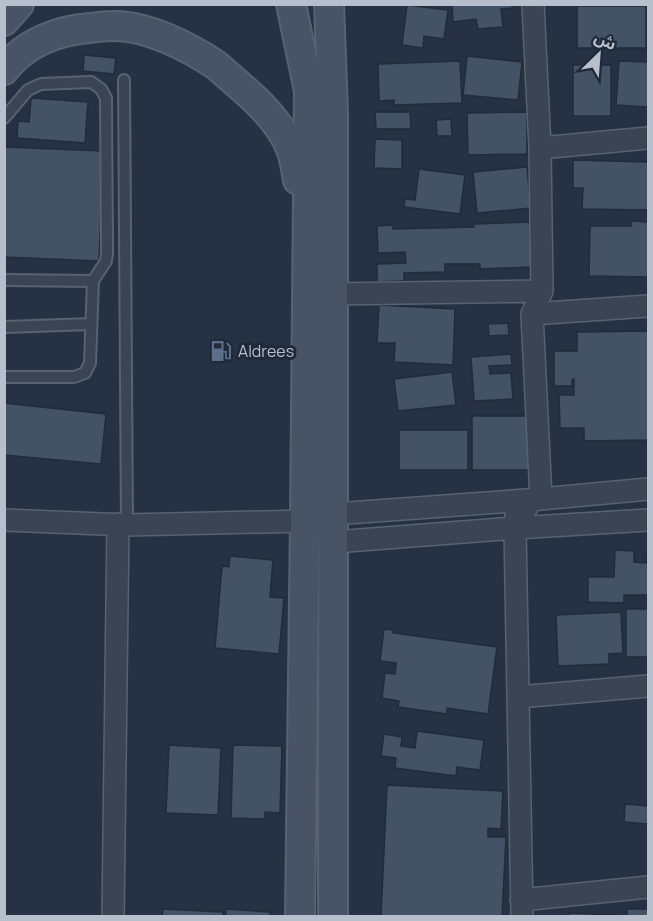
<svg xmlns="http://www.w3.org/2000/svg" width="653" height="921" viewBox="0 0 653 921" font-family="Manrope,'Noto Sans Arabic',sans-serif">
  <rect width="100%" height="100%" fill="#263243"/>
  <path fill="#445265" stroke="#212b3a" stroke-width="1.5" d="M452,4H512V8L501,9L503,27L478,29L476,19L453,22Z
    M407,5L448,10L444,39L424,36L423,48L402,45Z
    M577,6H646V48H577Z
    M84,55L116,58L114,74L83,71Z
    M467,56L522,62L518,100L463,95Z
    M460,61L462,103L394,105V100L379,101L378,64Z
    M619,61L648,62V107L616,105Z
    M573,65H611V116H573Z
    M31,98L88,102L85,143L17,138L18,121L29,122Z
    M375,112H410L411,129H376Z
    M527,112V154L468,155L467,113Z
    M451,119L452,136H437L436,120Z
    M375,139L402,140V169L374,168Z
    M4,147L103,151L99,261L4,257Z
    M573,160L648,162V210L582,209L583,188H573Z
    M527,167L531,208L477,213L473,172Z
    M419,169L465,175L460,214L404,207L405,199L415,200Z
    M631,221L648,222V277L589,276L590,226H631Z
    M532,222L533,267L480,269V264H445V272L404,273V281L377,282V264L406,263L405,252L378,253L377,226L393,225V229L474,227V224Z
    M379,305L455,309L453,365L394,362L395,343H377Z
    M508,323L509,335L489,336L488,324Z
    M648,331V440L584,441V428H560L559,395H574V379L572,380V386H554V351H577V332Z
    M511,354L512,365L489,366L490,374L511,373L513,399L474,401L471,357Z
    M452,372L456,405L398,411L394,379Z
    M4,403L106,414L101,464L4,455Z
    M472,416H530V470H472Z
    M399,430H468V470H399Z
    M615,550L634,551V562L647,563V554H648V595H624V603L588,602V577H614Z
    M230,556L273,560L270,597L284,598L279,654L215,648L222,566L229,567Z
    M626,609H648V657H626Z
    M621,612L623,653L609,654V664L558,666L556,615Z
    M384,629L394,630L393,633L497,647L488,714L447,708V714L398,707L399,701L382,698L385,673L395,674L396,663L380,661Z
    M417,731L484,740L480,770L457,767L456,776L395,768L396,758L381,756L384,734L402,737L401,746L415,748Z
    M169,745L221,748L218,815L166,813Z
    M233,745L282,746L280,813L265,812V819L231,818Z
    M387,785L503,791L501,829L488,828V837H506L502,916H381Z
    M625,804L648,806V824L624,822Z
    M163,909L223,912V916H162Z
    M226,909L270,912V916H226Z
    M627,909H648V916H627Z
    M569,913L618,915V916H569Z"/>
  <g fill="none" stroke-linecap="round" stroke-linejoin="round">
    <defs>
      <path id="lane" d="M124,80L127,525
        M4,118L28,90L41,84L91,82L101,89L106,98L107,254L106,261L93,281
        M4,280L93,281L90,363L85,373L74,377H4
        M4,327L91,324"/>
      <path id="street" d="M540,148L648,138
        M332,294L542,291
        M532,314L648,306
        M334,514L541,499L648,489
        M516,515L515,528L522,916
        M4,520L127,525L305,521
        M515,528L531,500L541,499L532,314L542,291L540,148L533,4
        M334,542L515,528L648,520
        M518,697L648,686
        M521,900L648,887
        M113,916L118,524"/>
      <path id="secondary" d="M291,4L309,91L305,521L300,916
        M329,4L333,112V916
        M4,21L19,4
        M4,70C21,48 47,35 74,30C88,28 101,26 115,26C148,26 189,47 216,65C224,72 232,79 240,86C259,102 282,125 291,149C295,159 296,170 298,180"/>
    </defs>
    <use href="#lane" stroke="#586270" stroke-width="14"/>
    <use href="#street" stroke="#586270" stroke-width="24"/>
    <use href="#secondary" stroke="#586270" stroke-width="32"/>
    <use href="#lane" stroke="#3a4452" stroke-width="10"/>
    <use href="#street" stroke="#3a4452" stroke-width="21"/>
    <use href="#secondary" stroke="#485366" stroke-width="28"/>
  </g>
  <defs>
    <symbol id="fuel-bare" viewBox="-9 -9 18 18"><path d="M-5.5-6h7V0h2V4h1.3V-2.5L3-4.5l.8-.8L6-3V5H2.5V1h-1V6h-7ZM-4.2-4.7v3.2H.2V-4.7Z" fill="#5c6f8a" stroke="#1f2938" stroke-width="2.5" paint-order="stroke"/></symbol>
  </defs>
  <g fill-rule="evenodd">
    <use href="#fuel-bare" x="206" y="336" width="30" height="30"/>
  </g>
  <g text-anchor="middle" stroke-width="6" stroke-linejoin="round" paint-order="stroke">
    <g font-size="16" fill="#b7bfcc" stroke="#1f2938" text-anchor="start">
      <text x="238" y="357">Aldrees</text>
    </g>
  </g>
  <rect width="653" height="921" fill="none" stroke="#b7bfcc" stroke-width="12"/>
  <g transform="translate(599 54) rotate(25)" stroke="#1f2938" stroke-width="4.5" paint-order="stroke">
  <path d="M0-4.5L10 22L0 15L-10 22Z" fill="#b7bfcc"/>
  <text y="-9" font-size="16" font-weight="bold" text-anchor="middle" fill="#b7bfcc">ش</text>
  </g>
</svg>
